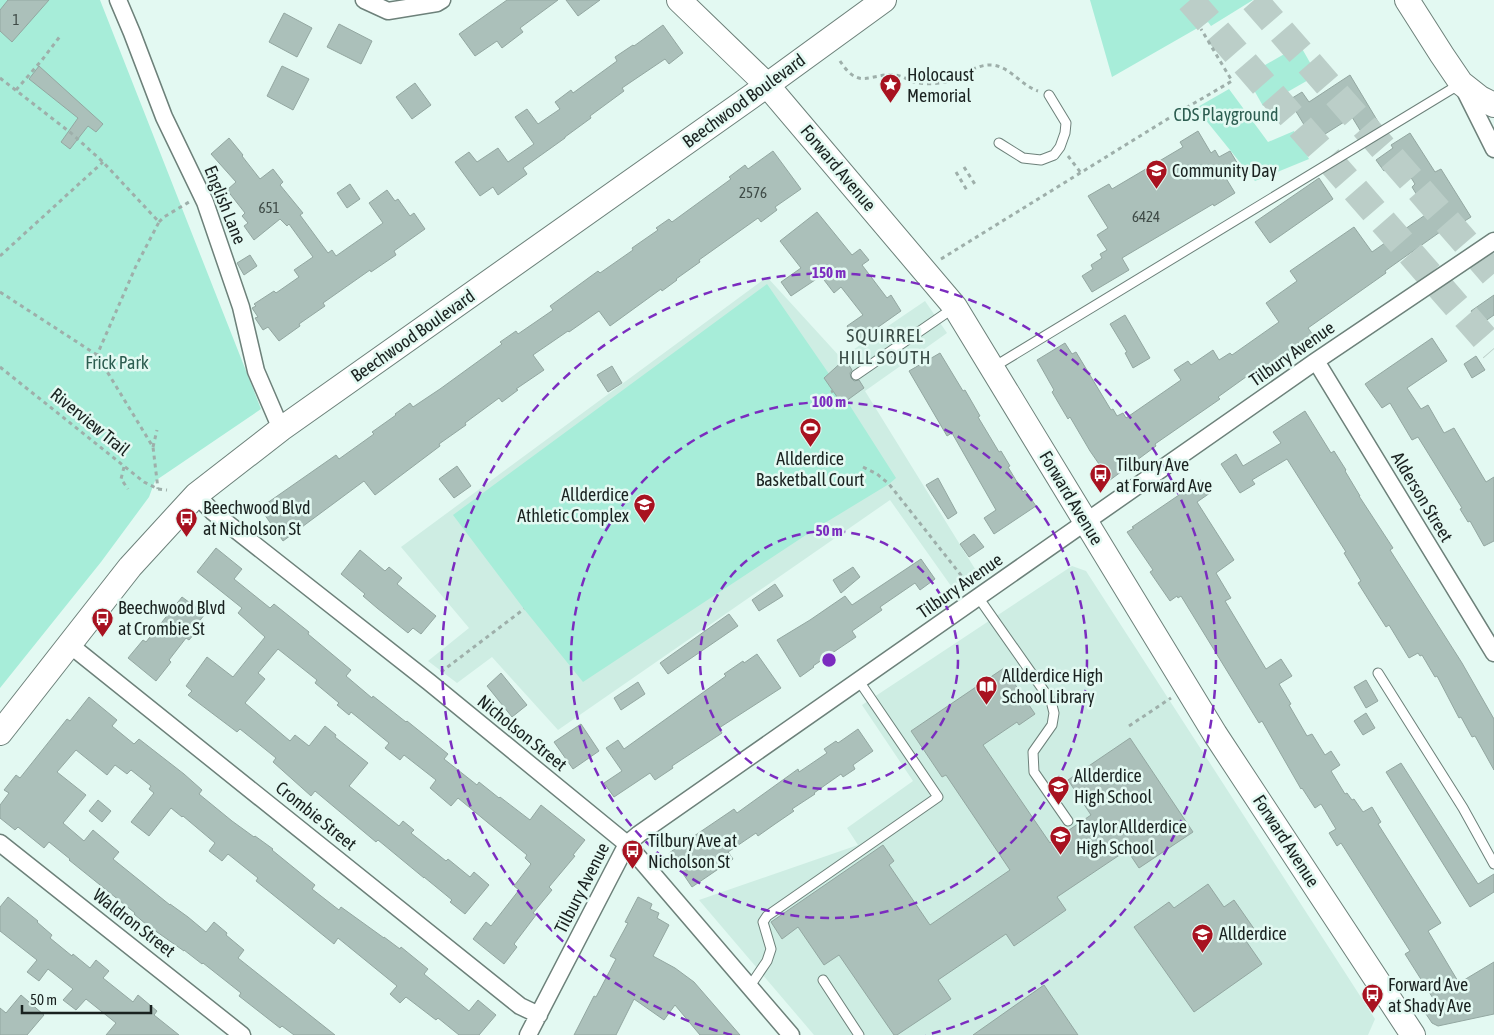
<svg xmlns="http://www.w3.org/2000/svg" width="1494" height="1035" viewBox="0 0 1494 1035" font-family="'Asap Condensed',sans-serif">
  <rect width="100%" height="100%" fill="#e3f9f2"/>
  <path fill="#ceede3" d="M767,277L841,358L925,301L947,333L865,391L980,577L956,593L890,500L558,730L492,657L457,683L428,661L469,628L401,547Z
    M1072,566L1086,571L1375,1019L1368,1035H814L699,900L858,845L847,828L913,781L862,705Z"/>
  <path fill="#a7edd9" d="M0,0H100L261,409L155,481L149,497L101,562L0,688Z
    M1090,0H1253L1211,26L1208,22L1112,77Z
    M1300,45L1317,75L1263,106L1246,76Z
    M1229,89L1268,142L1294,131L1309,159L1255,181L1196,108Z
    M767,284L838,387L896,478L889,484L815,529L583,682L524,609L453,515Z"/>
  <path fill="#abc0ba" stroke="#93a7a1" d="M8,0H49L12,42L0,31V10Z
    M507,0H558L520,28L523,32L502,48L497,41L475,56L459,34Z
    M566,0H600L578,16Z
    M284,13L312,28L297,57L269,42Z
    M339,24L372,41L361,64L327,47Z
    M663,25L683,53L669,64L665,59L622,88L624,91L590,116L591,118L565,137V138L523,168L527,174L498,195L493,187L480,196L455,162L469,152L477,162L498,148L508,162L534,144L515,117L527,109L538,124L560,109L555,102L571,90L573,93L617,61L615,57L633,45L634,46Z
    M39,66L103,124L96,132L88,126L70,149L61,142L78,118L29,79Z
    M282,66L309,79L293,110L267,96Z
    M1350,75L1380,125L1363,135L1352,117L1314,141L1289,100L1302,92L1309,102Z
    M415,83L431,105L412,119L396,97Z
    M1198,131L1211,153L1215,150L1219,157L1230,151L1239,166L1224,175L1235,193L1214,206L1213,204L1122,258L1129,270L1092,292L1082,276L1093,269L1091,265L1102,258L1100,254L1107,250L1097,235L1108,228L1088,196L1109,184L1112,189L1183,147L1180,142Z
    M1410,133L1435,172L1441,169L1471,217L1442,235L1440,232L1385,271L1386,273L1308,328L1313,335L1259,373L1257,369L1218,397L1220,399L1155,444L1156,446L1110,480L1090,451L1070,417L1068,419L1052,392L1054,390L1037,360L1065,343L1072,354L1076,352L1111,410L1113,409L1117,416L1123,413L1126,418L1181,380L1174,370L1188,361L1191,365L1213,350L1219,360L1230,353L1232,355L1279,322L1266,303L1297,281L1290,271L1354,227L1372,252L1428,213L1412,187L1415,184L1400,160L1384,171L1376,160L1393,148L1391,145Z
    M229,138L243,155L242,156L260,179L273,169L283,182L280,185L303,213L300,215L328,253L332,250L336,256L383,223L369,203L387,190L395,201L398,199L410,216L414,213L425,229L394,251L396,255L371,272L370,270L323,303L325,306L299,324L300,326L279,341L268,327L263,330L255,318L258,317L252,308L256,306L254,304L274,291L276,293L299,277L294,270L313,257L289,224L287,226L280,219L254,240L244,226L248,223L242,216L245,213L227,190L236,182L211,154Z
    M773,151L801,189L775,207L777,210L761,222L758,218L699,260L700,262L676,279L677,280L662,291L661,289L610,326L599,311L569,332L568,331L533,355L544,370L516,389L518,390L502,402L499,398L465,423L466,425L439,444L440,446L375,495L364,481L283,541L260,508L336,455L339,459L374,434L372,432L396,415L395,414L410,403L413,407L440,389L502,344L500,342L516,331L518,334L553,310L550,306L598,271L600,273L633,250L632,248L658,230L656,228L669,219L672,222L731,179L729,177L745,165L748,169Z
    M1319,178L1333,199L1270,243L1255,222Z
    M350,184L360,199L347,208L337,193Z
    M817,212L852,255L860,249L869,260L862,265L887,298L891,295L901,311L857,342L847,326L863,315L841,287L834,293L821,276L791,296L781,282L801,268L780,241Z
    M250,255L257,266L244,275L237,263Z
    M1494,295V315L1481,324L1471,311Z
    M1125,315L1150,358L1133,368L1125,353L1127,352L1110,324Z
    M1432,338L1447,361L1407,388L1421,409L1428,405L1444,433L1454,428L1486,482L1494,477V541L1484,546L1470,521L1468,522L1460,509L1462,508L1418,437L1412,440L1390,403L1382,408L1365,384Z
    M940,353L963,391L965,390L980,416L978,417L999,452L1001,451L1010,466L1008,467L1023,492L1025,490L1036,506L994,534L984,518L996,510L952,433L947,436L909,371Z
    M1476,356L1485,370L1472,378L1464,364Z
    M845,359L852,370L850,373L851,378L854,381L859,380L864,388L842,404L824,378Z
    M612,366L622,383L608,392L597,375Z
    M1305,411L1331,453L1334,451L1346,470L1345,471L1360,496H1359L1393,548L1390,550L1462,663L1494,719V770L1475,736L1472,737L1461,717L1459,718L1437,676L1435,677L1422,655L1420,656L1418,653L1409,658L1389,625L1386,627L1370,602L1358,583L1361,581L1344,553L1346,552L1287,459L1252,480L1255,484L1240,493L1221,464L1236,454L1243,466L1281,443L1273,432Z
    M457,466L471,486L454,498L439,479Z
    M938,478L957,513L948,519L926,485Z
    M1201,480L1210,493L1197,502L1234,560L1216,573L1231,598L1225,601L1266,669L1281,659L1292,676L1279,684L1291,704L1289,705L1307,736L1312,734L1325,755L1331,751L1340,765L1331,771L1345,794L1347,793L1352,800L1354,799L1363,812L1372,807L1381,822L1378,824L1441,923L1428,931L1459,983L1494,962V1014L1438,1026L1432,1023L1424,1011L1436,1003L1405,954L1410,951L1341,843L1337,846L1329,833L1336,829L1321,804L1315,808L1302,788L1301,789L1262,721L1259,723L1181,596L1178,598L1177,596L1170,601L1150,572L1153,570L1127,532L1134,528L1132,527Z
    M974,534L984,547L969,557L960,544Z
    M216,548L242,569L234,579L270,608L274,604L309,632L308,634L351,670L346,676L372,698L373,696L406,722L407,721L448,754L444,759L477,785L479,782L499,798L500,797L530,820L541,805L585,840L573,855L575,856L549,887L552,890L533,913L536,915L514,944L517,947L504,964L473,939L486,922L491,926L519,890L514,886L531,864L525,858L527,855L458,798L451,806L430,788L436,780L404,755L400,760L385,748L389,743L351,712L349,715L337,705L339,703L315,683L317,680L278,649L258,673L265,679L245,703L290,741L295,735L309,746L325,726L336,735L335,737L368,763L349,786L399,826L403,821L414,830L411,833L446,861L448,859L470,877L474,872L489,885L465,914L450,902L452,900L424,877V878L378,840L376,842L315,791L311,796L273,762L276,758L240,729L237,732L188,695L192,691L186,686L207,657L233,677L265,637L238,613L242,608L197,572Z
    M360,550L385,571L389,567L402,578L397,584L436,616L421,634L413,628L408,633L377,608L363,596L365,594L341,574Z
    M921,559L935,579L920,590L915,583L880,607L882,610L852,631L856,637L813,666L814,667L800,677L777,640L810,620L845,596L852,605Z
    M853,567L860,577L841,593L833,580Z
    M775,584L783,596L759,611L752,600Z
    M182,597L205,614L197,624L200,627L189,640L186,638L169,660L171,662L156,681L128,658L143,640L146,642Z
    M729,614L738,626L668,674L660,663Z
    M757,654L781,688L719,728L722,733L672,766L673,768L655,780L650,773L614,797L604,783L622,771L606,748L618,740L624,749L726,676L724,674L743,661L744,663Z
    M1004,668L1035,714L1019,725L1017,722L983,745L1050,843L1091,815L1068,780L1130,738L1193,832L1139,868L1127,850L1057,897L1066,910L1014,946L1006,934L938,980L951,999L897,1035H894L839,955L824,965L798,927L782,939L771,922L883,845L894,861L889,865L930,925L1010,870L946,775L942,777L911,731Z
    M501,673L527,705L512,717L487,686Z
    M1366,680L1378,701L1366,708L1354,687Z
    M638,682L645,694L621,710L614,698Z
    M89,697L117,720L112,726L134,744L139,739L184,774L202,790L199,794L232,821L254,837L255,836L273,849L272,850L315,885L312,889L339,910L341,907L384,938V937L400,949L401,947L428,969L424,974L469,1011L478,1000L496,1015L479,1035H459L438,1018L436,1020L406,997L400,1003L390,994L397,986L338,938L334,944L256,881L258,878L228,854L222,861L209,851L215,843L183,816L182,817L171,808L149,836L131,822L154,793L149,789L151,786L131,770L127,774L115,765L107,775L76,750L57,772L86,795L63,823L84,841L93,830L119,852L113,859L170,905V904L188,917L206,932L214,922L227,933L226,935L244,950L238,958L335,1035H294L282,1026L280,1028L239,996L241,993L203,963L202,964L184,950V951L147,925L134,914L135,913L69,860L70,859L49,842L44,848L18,827L15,830L0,818V805L9,793L4,790L16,775L20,778L67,719L70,721Z
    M1366,713L1375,728L1363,735L1354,721Z
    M581,724L599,751L573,769L554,742Z
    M858,729L873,751L853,765L855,769L843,777L841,774L814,793L815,794L792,809L794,811L775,824L758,836L756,833L728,852L733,859L692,887L669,853L734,809L737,813L798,769L799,772L827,753L824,749L836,741L838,743Z
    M1401,763L1478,884L1494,874V892L1470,907L1386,772Z
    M98,800L111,811L102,822L89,811Z
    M1208,884L1224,907L1234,900L1257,933L1246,941L1262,964L1194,1012L1134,927L1169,902L1174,908Z
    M8,897L38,921L37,922L52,935L50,938L72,956L73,954L90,968L96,960L109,971L103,978L133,1002L138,995L157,1011L154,1015L179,1035H106L116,1023L86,999L76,1010L63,1000L73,989L48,969L39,981L27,972L37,960L0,931V907Z
    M638,897L652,904L650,909L659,913L657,918L669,925L653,956L675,968L694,982L740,1035H700L675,1005L664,1020L634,999L616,1035H574L594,996L596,997L616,959L610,956L628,923L625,922Z
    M1044,985L1078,1035H973Z
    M21,995L44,1015L27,1035H0V1008L6,1013Z"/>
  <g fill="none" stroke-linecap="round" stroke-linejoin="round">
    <path stroke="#bbcec8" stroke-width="28" stroke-dasharray="28 14" stroke-linecap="butt" d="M1190,0L1494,349
      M1254,0L1494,275"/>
    <defs>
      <path id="lane" d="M999,143L1023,158L1041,160L1054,155L1060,147L1065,133L1066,123L1049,95
        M992,368L1460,84
        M856,375L955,307
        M978,597L1051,701L1054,713L1052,725L1033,752L1034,772L1068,821
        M1378,673L1463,808L1494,864
        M823,980L859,1035
        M750,986L767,961L771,949L763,922L767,916L938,797L859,681"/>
      <path id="street" d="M118,0L132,33L164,117L205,202L241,307L256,371L281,429
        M364,0L388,11L437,3L442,0
        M1463,87L1494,149
        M1316,361L1494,653
        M196,495L213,512L429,682L627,844L791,1035
        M70,645L520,1006L539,1015
        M0,843L242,1035
        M528,1035L627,844L639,834L1316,361L1494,241"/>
      <path id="secondary" d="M679,0L767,85L955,307L1215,734L1413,1035
        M1407,0L1442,55L1461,83L1480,98L1494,105
        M0,733L130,567L196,495L281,429L752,96L884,0"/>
    </defs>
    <use href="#lane" stroke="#6d817a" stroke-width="11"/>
    <use href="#street" stroke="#6d817a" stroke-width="19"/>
    <use href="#secondary" stroke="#6d817a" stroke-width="26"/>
    <path stroke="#9eafaa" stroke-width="3" stroke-dasharray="4 4" stroke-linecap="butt" d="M840,61C844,67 849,74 856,77C866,82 881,73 893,75C900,75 905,78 911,81C921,85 935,84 945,82C962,78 974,64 992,65C1011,67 1020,85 1038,91
      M0,78L71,133L103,162L159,222L136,266L97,355
      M16,90L42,60L61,35
      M1068,156L1081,173
      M964,167L976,186
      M956,172L968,192
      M159,222L164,217L189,202
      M0,256L103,162
      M941,259L1174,115L1232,81L1201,29
      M0,292L97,355L153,447L158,489
      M0,367L144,482L158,489L167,490
      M831,392L833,391
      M153,447L157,430
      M124,467L121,479L128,489
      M863,467L877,474L889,484L968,584
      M441,672L524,609
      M1129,726L1171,698"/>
    <use href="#lane" stroke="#fff" stroke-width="9"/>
    <use href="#street" stroke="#fff" stroke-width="16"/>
    <use href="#secondary" stroke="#fff" stroke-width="24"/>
  </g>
  <g fill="none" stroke="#7b2cbf" stroke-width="2.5" stroke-dasharray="9 6">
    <circle cx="829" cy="660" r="129"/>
    <circle cx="829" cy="660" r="258"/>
    <path d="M732 1035A387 387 0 1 1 926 1035"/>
  </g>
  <defs>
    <symbol id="sight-pin" viewBox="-11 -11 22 30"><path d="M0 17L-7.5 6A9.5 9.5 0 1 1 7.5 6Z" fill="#a81220" stroke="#e3f9f2"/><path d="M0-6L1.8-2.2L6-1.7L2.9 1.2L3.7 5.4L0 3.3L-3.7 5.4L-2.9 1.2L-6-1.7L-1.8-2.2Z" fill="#fff"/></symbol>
    <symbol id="school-pin" viewBox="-11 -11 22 30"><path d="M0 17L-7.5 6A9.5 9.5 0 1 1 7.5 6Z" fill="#a81220" stroke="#e3f9f2"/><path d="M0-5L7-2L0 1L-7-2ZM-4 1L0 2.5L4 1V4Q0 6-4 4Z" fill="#fff"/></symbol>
    <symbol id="stadium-pin" viewBox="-11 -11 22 30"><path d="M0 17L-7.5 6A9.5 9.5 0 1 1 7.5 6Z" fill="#a81220" stroke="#e3f9f2"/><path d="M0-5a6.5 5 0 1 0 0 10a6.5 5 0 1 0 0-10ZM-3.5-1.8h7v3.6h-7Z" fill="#fff"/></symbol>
    <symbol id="bus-pin" viewBox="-11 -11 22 30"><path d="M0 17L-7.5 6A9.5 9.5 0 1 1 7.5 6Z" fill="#a81220" stroke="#e3f9f2"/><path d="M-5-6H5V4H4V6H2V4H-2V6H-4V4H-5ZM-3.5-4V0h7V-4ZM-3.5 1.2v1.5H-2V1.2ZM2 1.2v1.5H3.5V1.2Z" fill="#fff"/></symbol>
    <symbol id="library-pin" viewBox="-11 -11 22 30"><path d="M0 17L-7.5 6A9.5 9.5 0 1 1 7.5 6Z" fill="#a81220" stroke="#e3f9f2"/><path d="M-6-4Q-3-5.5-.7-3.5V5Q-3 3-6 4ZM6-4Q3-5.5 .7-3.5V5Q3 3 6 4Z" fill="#fff"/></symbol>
  </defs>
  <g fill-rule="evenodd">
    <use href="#sight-pin" x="878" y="72" width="25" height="34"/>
    <use href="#school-pin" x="1144" y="158" width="25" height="34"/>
    <use href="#stadium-pin" x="798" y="416" width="25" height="34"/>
    <use href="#bus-pin" x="1088" y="462" width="25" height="34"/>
    <use href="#school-pin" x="632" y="492" width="25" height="34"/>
    <use href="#bus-pin" x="174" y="506" width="25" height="34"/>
    <use href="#bus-pin" x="90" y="606" width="25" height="34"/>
    <use href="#library-pin" x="974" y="674" width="25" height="34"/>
    <use href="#school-pin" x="1046" y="774" width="25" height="34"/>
    <use href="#school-pin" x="1048" y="824" width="25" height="34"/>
    <use href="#bus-pin" x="620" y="838" width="25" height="34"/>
    <use href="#school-pin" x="1190" y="922" width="25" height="34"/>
    <use href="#bus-pin" x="1360" y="982" width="25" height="34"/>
  </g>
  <g text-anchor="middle" stroke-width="5" stroke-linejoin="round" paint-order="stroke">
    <g font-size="15" fill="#3e4a46">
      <text x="16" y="25">1</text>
      <text x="753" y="198">2576</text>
      <text x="269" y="213">651</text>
      <text x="1146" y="222">6424</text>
    </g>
    <g font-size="18" fill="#1a2220" stroke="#e3f9f2" text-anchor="start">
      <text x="907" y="81">Holocaust<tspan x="907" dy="21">Memorial</tspan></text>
      <text x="1172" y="177">Community Day</text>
      <text x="810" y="465" text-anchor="middle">Allderdice<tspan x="810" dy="21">Basketball Court</tspan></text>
      <text x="1116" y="471">Tilbury Ave<tspan x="1116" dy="21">at Forward Ave</tspan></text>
      <text x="629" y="501" text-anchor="end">Allderdice<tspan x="629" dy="21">Athletic Complex</tspan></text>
      <text x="203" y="514">Beechwood Blvd<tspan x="203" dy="21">at Nicholson St</tspan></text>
      <text x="118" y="614">Beechwood Blvd<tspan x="118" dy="21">at Crombie St</tspan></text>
      <text x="1002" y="682">Allderdice High<tspan x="1002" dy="21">School Library</tspan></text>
      <text x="1074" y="782">Allderdice<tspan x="1074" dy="21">High School</tspan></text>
      <text x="1076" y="833">Taylor Allderdice<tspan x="1076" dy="21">High School</tspan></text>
      <text x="648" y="847">Tilbury Ave at<tspan x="648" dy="21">Nicholson St</tspan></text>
      <text x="1219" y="940">Allderdice</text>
      <text x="1388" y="991">Forward Ave<tspan x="1388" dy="21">at Shady Ave</tspan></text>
    </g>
    <g font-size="18" fill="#1a2220" stroke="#e3f9f2">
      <text transform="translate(744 101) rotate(-36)" y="6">Beechwood Boulevard</text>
      <text transform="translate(838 168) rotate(50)" y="6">Forward Avenue</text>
      <text transform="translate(225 205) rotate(68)" y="6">English Lane</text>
      <text transform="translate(413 336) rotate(-35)" y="6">Beechwood Boulevard</text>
      <text transform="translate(1292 354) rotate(-35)" y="6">Tilbury Avenue</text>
      <text transform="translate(90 422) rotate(39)" y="6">Riverview Trail</text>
      <text transform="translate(1422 497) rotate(59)" y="6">Alderson Street</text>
      <text transform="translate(1071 498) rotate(59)" y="6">Forward Avenue</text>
      <text transform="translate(960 586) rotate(-35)" y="6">Tilbury Avenue</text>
      <text transform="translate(522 733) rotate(39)" y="6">Nicholson Street</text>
      <text transform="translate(316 816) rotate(39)" y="6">Crombie Street</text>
      <text transform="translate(1286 841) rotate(57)" y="6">Forward Avenue</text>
      <text transform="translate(582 888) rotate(-63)" y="6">Tilbury Avenue</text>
      <text transform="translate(134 923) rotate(38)" y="6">Waldron Street</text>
    </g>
    <g font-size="18" fill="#2c5d50" stroke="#e3f9f2">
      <text x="1226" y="121">CDS Playground</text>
      <text x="117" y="369">Frick Park</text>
    </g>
    <g font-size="19" letter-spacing="1" fill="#3b4d48" stroke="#e3f9f2">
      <text x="885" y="342">SQUIRREL<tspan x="885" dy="22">HILL SOUTH</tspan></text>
    </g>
  </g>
  <circle cx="829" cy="660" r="8" fill="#7b2cbf" stroke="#e3f9f2" stroke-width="2.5"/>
  <g font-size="15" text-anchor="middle" font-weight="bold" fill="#7b2cbf" stroke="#e3f9f2" stroke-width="5" stroke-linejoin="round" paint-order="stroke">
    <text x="829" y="278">150 m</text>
    <text x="829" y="407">100 m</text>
    <text x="829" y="536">50 m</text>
  </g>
  <path d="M22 1005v8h129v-8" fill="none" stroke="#1a2220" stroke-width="2.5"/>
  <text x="30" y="1005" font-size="15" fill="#1a2220" stroke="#e3f9f2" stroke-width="4" paint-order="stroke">50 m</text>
</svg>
